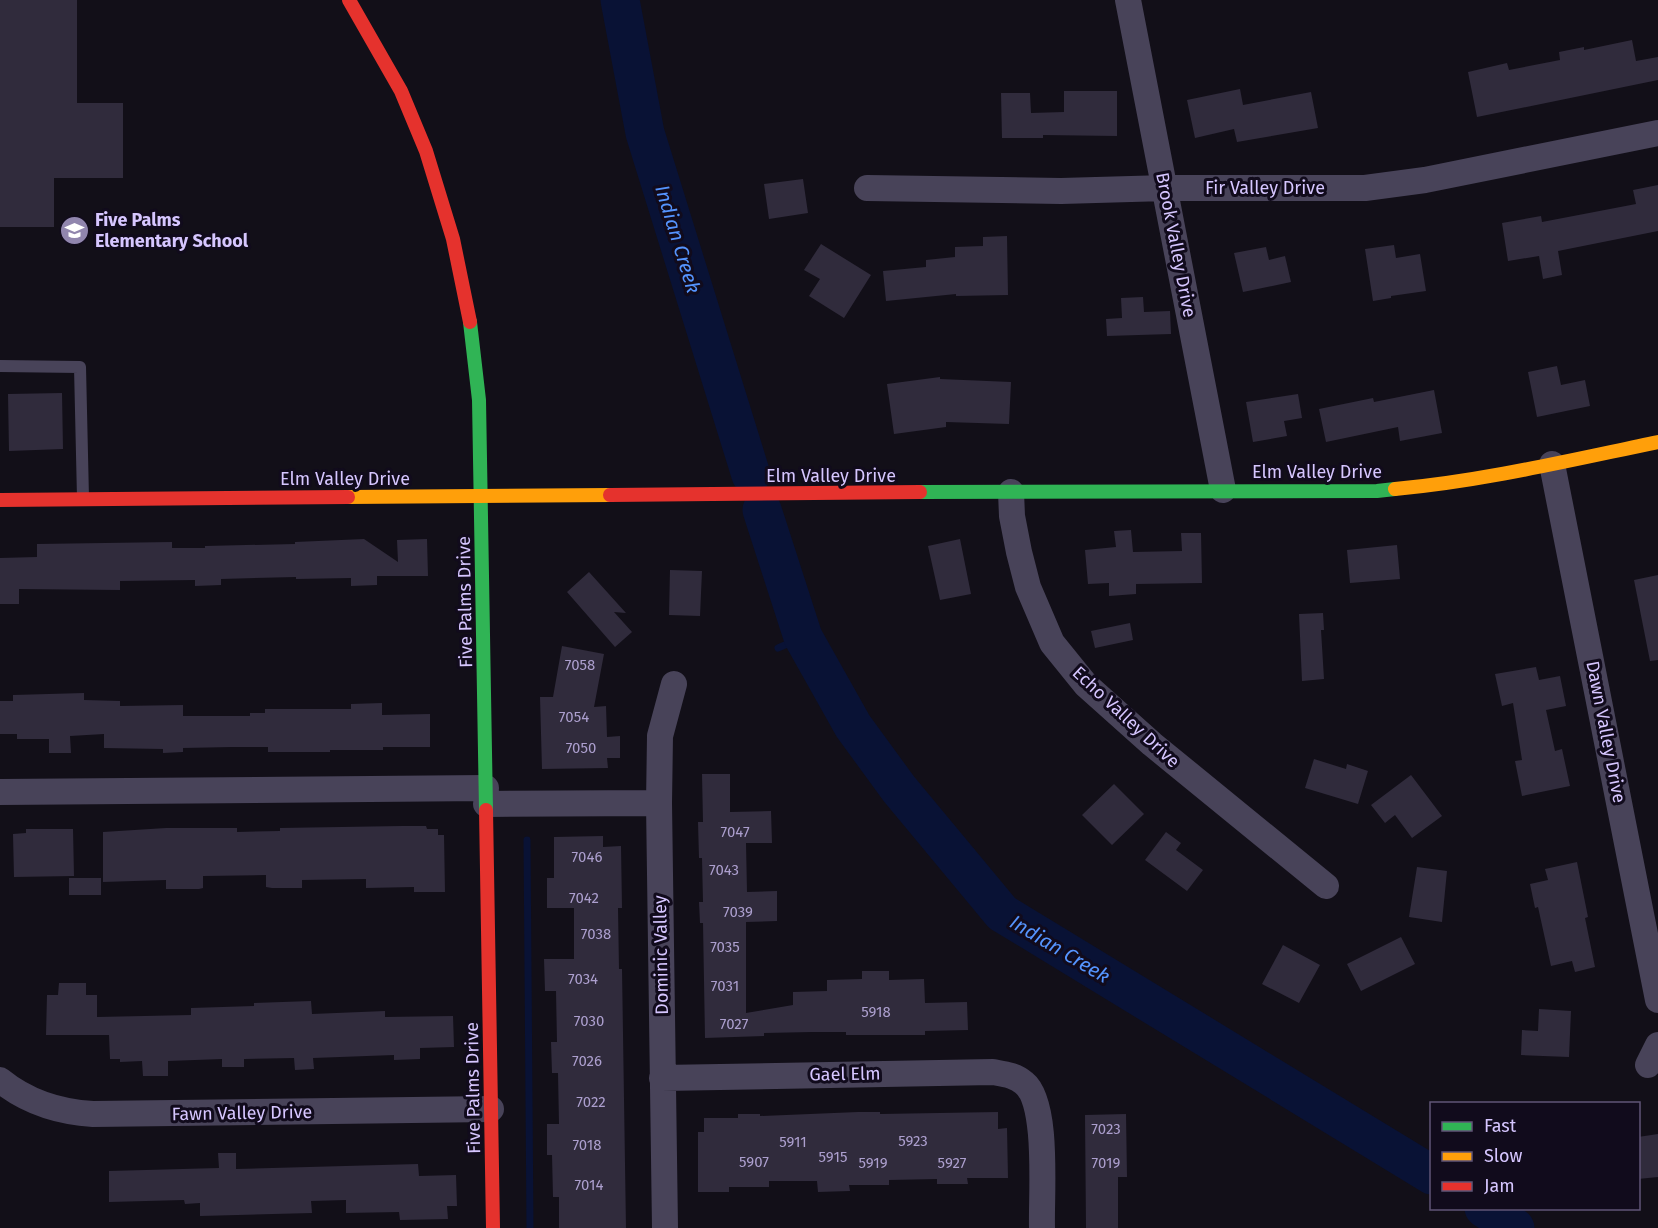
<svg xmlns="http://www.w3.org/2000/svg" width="1658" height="1228" viewBox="0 0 1658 1228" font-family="'Fira Sans',sans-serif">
  <rect width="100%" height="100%" fill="#120f18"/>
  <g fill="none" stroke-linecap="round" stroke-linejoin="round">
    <path stroke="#091235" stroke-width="7" d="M778,648L803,637
      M527,840L530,1228"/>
    <path stroke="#091235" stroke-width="39" d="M620,0L645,133L751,475
      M762,510L803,637L853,726L899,789L1002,913L1432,1175
      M1484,1208L1515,1228"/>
  </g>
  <path fill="#302b3c" d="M0,0H77V103H123V178H54V227H0Z
    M1632,40L1636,61L1658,57V80L1477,117L1468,72L1507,63L1509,70L1560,60L1559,52L1584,47V50Z
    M1240,89L1243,105L1311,92L1318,128L1237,142L1234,129L1195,138L1187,100Z
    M1064,91H1117V136L1043,135V138H1002L1001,93H1030L1031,113L1064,112Z
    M803,179L808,213L769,219L764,184Z
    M1658,185V231L1558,251L1562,275L1543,279L1539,256L1508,261L1502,223L1541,216L1542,222L1636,204L1633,190Z
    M1007,236L1008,295L956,296V294L886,301L883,271L926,267V260L955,257V247L983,246V237Z
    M821,244L871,275L844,318L809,296L820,279L804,270Z
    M1394,245L1396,258L1420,254L1426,291L1391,296V298L1373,301L1365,249Z
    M1266,247L1269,260L1285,256L1291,282L1243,292L1234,253Z
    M1143,297L1144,312L1170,311L1171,334L1107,336L1106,319L1122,318L1121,298Z
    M1557,366L1561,385L1585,380L1590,406L1537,417L1528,372Z
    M940,377V379L1011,382L1009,424L946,422V427L894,434L887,384Z
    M1434,390L1442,433L1400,441L1398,427L1326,442L1319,409L1373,398L1374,402Z
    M62,393L63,449L9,451L8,394Z
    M1298,394L1302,418L1284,421L1287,436L1253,442L1246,402Z
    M1131,530L1133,552L1182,551L1181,533H1201L1202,583L1136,584V594L1109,596V583L1088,584L1085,550L1116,547L1114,531Z
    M364,539L398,562L397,540L427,539L428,576H377V585L351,586V578L296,579V577L221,579V585L195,586V580L120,581V590L19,589V604H0V558L37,557V544L172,542V548H205V546L295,544V542Z
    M960,539L971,594L940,600L928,546Z
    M1397,545L1400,579L1350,583L1347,550Z
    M670,570L702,571L700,616L669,615Z
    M589,572L626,613L614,612L632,632L615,647L567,592Z
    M1658,575V660L1650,661L1634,580Z
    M1323,613L1324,630H1321L1324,679L1302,681L1299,614Z
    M1130,623L1133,640L1095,648L1091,631Z
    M562,646L604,654L594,707L606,706L607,737L620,736V758H607L608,768L542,769L540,697H553Z
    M1536,667L1539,680L1560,676L1566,706L1546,710L1555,751L1562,749L1570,786L1522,796L1515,761L1522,760L1513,703L1502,706L1495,674Z
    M84,693V700L120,701V706L183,705V716H250V713H265V709H351V704L382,703V715L430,714V747H383V750H330V752H268V747H232L183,748V752L163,753V749L104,748V734L70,736L71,753H49V739H17V734H0V701H13V695Z
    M1314,759L1346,769L1347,764L1368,771L1358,804L1305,788Z
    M702,774H730V812L771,811L772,843H746L747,892L777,891V921L746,922V1013L793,1005V992L827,991V980L862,979V971H889V980L924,979L925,1003L967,1002L968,1030L925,1031V1035H846V1032H812L764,1033V1036L705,1038L703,923H700L699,902H703L702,858H699L698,822H703Z
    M1411,775L1442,816L1412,838L1395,815L1385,823L1371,805Z
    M1114,784L1144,814L1112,845L1082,815Z
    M402,826H426L427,829H438V835H444L445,892H414V887L366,888V879L302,880V888H272L266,887V875L203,876V888L199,889H166V880L103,882V832L166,828H237V832L280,831V828Z
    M26,829H73L74,876L14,877L13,834L26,833Z
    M1166,832L1181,843L1176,850L1203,870L1187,891L1145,860Z
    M603,836V847L621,846L622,908H618L619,969H622L626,1228H559V1197H553L552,1155H547V1124H559L558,1073H552L551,1042H557L556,991H545L544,959H574V908H547V878H554V837Z
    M1577,862L1588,917L1585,918L1595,967L1575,972L1572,961L1551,966L1538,907L1535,908L1530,884L1548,880L1545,869Z
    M1417,867L1447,871L1442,922L1409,917Z
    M69,878H101V895H69Z
    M1401,937L1415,964L1361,991L1347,964Z
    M1283,945L1320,965L1299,1003L1262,984Z
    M59,983H86V995H97V1017L191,1015V1008L254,1006V1003L311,1001L312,1014L385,1011V1017L453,1016L454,1047L420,1048V1059L394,1060V1055L313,1058L314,1069L295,1070L294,1058L244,1059V1067H222V1059L168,1061V1076H143L142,1061L120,1062V1059H110L109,1035H46L47,995H58Z
    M1539,1009L1571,1011L1569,1057L1521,1055L1522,1030L1538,1031Z
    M858,1112H880V1114L998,1112V1129L1007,1128L1008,1178H967L968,1184H937V1179L889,1180V1185H849L850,1191L818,1192L817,1181H769V1187H729V1192H698V1132H704V1118H738V1114H760V1116Z
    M1126,1114L1127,1177H1118V1228H1086L1085,1115Z
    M1658,1134V1177L1638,1179V1137Z
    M218,1153H236V1169L418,1164L419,1176L456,1175L457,1206H447L448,1219L400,1220L399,1212L346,1213V1200L311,1201L312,1213L200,1216V1203L185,1204L184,1200L109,1202V1171L219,1168Z"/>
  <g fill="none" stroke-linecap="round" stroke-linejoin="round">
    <path stroke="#484359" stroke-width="12" d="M0,366L80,367L83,498"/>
    <path stroke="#484359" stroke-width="26" d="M1128,0L1223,490
      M867,188L1061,191L1166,188H1365L1425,180L1658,133
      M1552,464L1658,1000
      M1011,492L1012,516L1019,552L1028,587L1052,643L1086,685L1152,744L1326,886
      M0,792L486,788
      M486,804L659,803
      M1648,1065L1658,1045
      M662,1078L993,1072C1004,1074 1015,1075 1024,1083C1049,1103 1041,1195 1042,1228
      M0,1080C27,1102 59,1112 93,1114L491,1109
      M665,1228L659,803L660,736L674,684"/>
    <path stroke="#30b455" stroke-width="14" d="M470,322L479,400L486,810
      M920,492L1377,491L1395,489"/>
    <path stroke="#ff9f0a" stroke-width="14" d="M1395,489C1483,481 1571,460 1658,442
      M348,497L610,495"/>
    <path stroke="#e5322d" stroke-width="14" d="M349,0L401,91L426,151L453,239L470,322
      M610,495L920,492
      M0,500L348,497
      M486,810L493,1228"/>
  </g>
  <defs>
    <symbol id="school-disc" viewBox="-11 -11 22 22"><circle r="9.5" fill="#9186ae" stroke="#110b1c"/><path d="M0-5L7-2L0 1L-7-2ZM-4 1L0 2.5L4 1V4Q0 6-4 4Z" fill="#fff"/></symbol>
  </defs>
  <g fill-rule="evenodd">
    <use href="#school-disc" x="58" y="214" width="33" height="33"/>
  </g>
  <g text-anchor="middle" stroke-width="6" stroke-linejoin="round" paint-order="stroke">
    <g font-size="15" fill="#ac9fce">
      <text x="580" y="670">7058</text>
      <text x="574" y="722">7054</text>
      <text x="581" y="753">7050</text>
      <text x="735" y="837">7047</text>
      <text x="587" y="862">7046</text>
      <text x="724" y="875">7043</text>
      <text x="584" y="903">7042</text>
      <text x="738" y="917">7039</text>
      <text x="596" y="939">7038</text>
      <text x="725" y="952">7035</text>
      <text x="583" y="984">7034</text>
      <text x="725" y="991">7031</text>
      <text x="876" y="1017">5918</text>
      <text x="589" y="1026">7030</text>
      <text x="734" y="1029">7027</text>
      <text x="587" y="1066">7026</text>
      <text x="591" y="1107">7022</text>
      <text x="1106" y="1134">7023</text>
      <text x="913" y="1146">5923</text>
      <text x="793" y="1147">5911</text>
      <text x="587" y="1150">7018</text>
      <text x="833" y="1162">5915</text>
      <text x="754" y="1167">5907</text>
      <text x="873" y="1168">5919</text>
      <text x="952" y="1168">5927</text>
      <text x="1106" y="1168">7019</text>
      <text x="589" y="1190">7014</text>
    </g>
    <g font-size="18" fill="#d6c6ff" stroke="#110b1c">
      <text x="1265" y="194">Fir Valley Drive</text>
      <text transform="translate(1176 245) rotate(79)" y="6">Brook Valley Drive</text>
      <text x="1317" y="478">Elm Valley Drive</text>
      <text x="831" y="482">Elm Valley Drive</text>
      <text x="345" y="485">Elm Valley Drive</text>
      <text transform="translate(465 602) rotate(-91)" y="6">Five Palms Drive</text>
      <text transform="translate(1126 717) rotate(43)" y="6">Echo Valley Drive</text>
      <text transform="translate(1606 732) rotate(79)" y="6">Dawn Valley Drive</text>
      <text transform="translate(661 955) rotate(-91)" y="6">Dominic Valley</text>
      <text transform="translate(845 1074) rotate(-1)" y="6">Gael Elm</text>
      <text transform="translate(473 1088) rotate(-91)" y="6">Five Palms Drive</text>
      <text transform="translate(242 1113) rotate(-1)" y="6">Fawn Valley Drive</text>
    </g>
    <g font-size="18" font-weight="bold" fill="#d6c6ff" stroke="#110b1c" text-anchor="start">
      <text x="95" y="226">Five Palms<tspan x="95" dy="21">Elementary School</tspan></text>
    </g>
    <g font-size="20" font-style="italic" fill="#5594fe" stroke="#110b1c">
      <text transform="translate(678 239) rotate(73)" y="7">Indian Creek</text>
      <text transform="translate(1060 949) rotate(31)" y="7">Indian Creek</text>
    </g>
  </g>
  <rect x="1430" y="1102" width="210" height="108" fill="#110b1c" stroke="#605677" stroke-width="1.5"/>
  <rect x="1442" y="1122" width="30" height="9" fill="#30b455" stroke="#605677" stroke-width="1.5"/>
  <text x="1484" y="1132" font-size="18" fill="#d6c6ff">Fast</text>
  <rect x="1442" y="1152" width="30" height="9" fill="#ff9f0a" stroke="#605677" stroke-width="1.5"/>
  <text x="1484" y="1162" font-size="18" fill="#d6c6ff">Slow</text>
  <rect x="1442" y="1182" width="30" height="9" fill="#e5322d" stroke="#605677" stroke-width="1.5"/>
  <text x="1484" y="1192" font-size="18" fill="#d6c6ff">Jam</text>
</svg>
